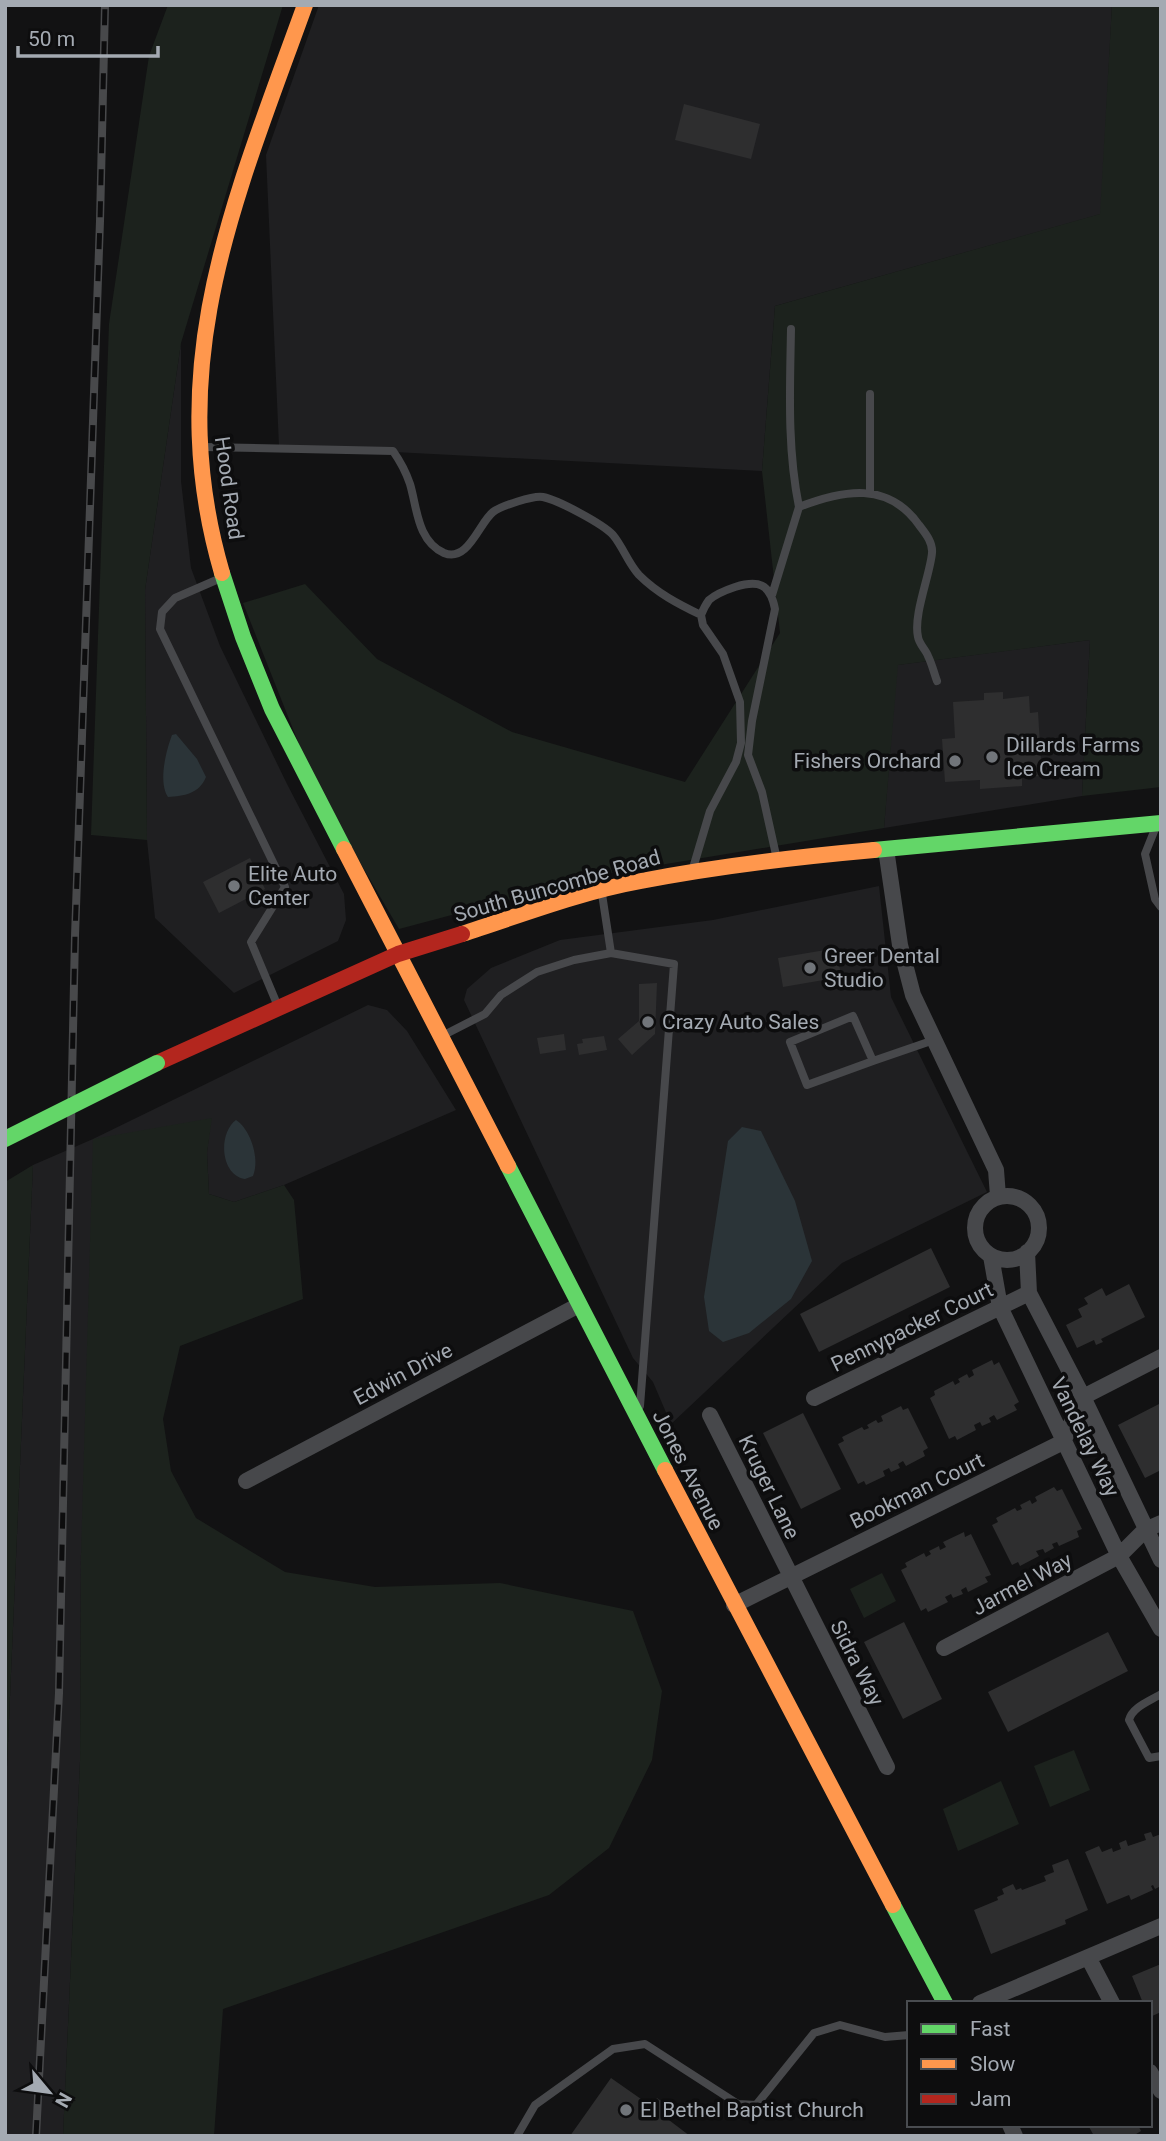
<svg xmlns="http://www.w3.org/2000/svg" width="1166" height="2141" viewBox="0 0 1166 2141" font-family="Roboto,sans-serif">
  <rect width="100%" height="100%" fill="#121213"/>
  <path fill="#1f1f21" d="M319,5H1112L1101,214L775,306L762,471L279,446L266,155Z
    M181,343V481L191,568L220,646L287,784L344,894L346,920L338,941L234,993L155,918L147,840L145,590Z
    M1090,640L1082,796L884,828L897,665Z
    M879,886L891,997L987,1192L842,1263L671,1424L653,1382L633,1358L464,1000L467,989L491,968L560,940L713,920Z
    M368,1005L387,1010L407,1031L456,1110L284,1185L234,1202L209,1194L207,1153L211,1118L81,1554L80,1762L63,2136H5V1812L33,1165L93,1139Z"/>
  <path fill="#1c221d" d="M168,5H283L181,343L145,590L147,840L91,835L109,324L149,56Z
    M1112,5H1161V787L1082,796L1090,640L898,665L884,828L606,874L399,929L316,787L243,603L305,584L377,659L512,732L685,782L780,633L762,471L775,306L1100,214Z
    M212,1118L207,1153L209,1194L234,1202L284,1185L294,1200L303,1299L180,1346L163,1419L171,1471L196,1518L285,1572L375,1587L500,1583L633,1611L662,1691L652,1760L609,1848L549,1895L223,2009L214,2136H63L80,1762L81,1554L93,1139Z
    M33,1165L5,1812V1182Z
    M882,1573L896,1601L864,1618L850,1589Z
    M1074,1750L1090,1790L1050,1807L1034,1766Z
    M1001,1781L1019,1824L958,1851L943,1809Z"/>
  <path fill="#2b3438" d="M176,734L197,759L206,777C199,794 184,796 168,797C158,782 166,751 172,735Z
    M236,1120C251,1130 260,1159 253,1176L245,1179C220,1175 218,1133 236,1120Z
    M742,1127L761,1131L795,1201L812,1261L791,1299L749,1333L723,1342L709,1331L704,1297L728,1141Z"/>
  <path fill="#2e2e2f" d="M684,104L760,124L751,159L675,140Z
    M1003,692V699L1029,696L1030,713L1038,712L1042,776L1022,777V786L980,789V780L945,782L942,739L955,738L953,702L984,700V693Z
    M250,858L265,889L219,913L203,882Z
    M837,948L841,977L783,987L778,958Z
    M657,983L655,1034L632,1055L618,1039L639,1021V984Z
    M564,1034L566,1050L540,1054L537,1038Z
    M604,1036L607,1050L579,1055L577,1044L583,1043L582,1039Z
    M931,1248L950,1287L819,1352L800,1314Z
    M1129,1284L1145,1317L1101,1339L1103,1342L1096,1345L1094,1340L1077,1348L1066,1325L1082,1317L1078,1309L1088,1304L1084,1298L1102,1288L1106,1296Z
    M992,1360L994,1365L999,1362L1019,1402L1014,1405L1017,1410L997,1420L994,1415L989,1418L991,1422L982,1426L980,1422L974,1425L976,1430L957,1440L955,1436L949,1439L930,1398L935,1395L934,1391L953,1381L955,1385L960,1382L958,1379L967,1374L969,1378L974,1375L972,1370Z
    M1161,1403V1470L1145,1478L1118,1425Z
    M901,1406L903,1410L908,1408L928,1448L923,1451L925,1456L906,1466L903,1461L898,1464L900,1468L891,1472L889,1468L883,1471L885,1476L866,1485L864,1481L858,1484L838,1444L844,1441L842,1437L862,1427L864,1430L869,1428L867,1425L876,1420L878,1423L883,1421L881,1416Z
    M803,1413L841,1489L801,1509L763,1433Z
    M1054,1487L1057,1491L1062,1489L1082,1529L1077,1531L1079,1537L1059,1546L1057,1542L1052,1544L1054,1548L1045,1553L1043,1549L1036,1551L1039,1556L1020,1566L1018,1562L1012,1565L992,1525L998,1522L996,1518L1015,1508L1017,1511L1022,1509L1020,1505L1030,1500L1032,1504L1037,1501L1035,1497Z
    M964,1532L965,1537L971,1534L991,1575L985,1577L988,1582L968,1592L966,1587L961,1590L963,1594L953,1598L951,1594L945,1597L948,1602L928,1612L926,1608L921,1611L901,1570L907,1567L905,1563L924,1553L926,1557L931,1554L929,1551L939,1546L940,1550L946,1547L943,1542Z
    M904,1622L942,1699L903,1719L864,1642Z
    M1108,1632L1128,1671L1008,1732L988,1692Z
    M1151,1832L1153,1837L1161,1834V1886L1155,1889L1153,1885L1151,1886L1153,1890L1131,1900L1129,1895L1107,1904L1085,1852L1099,1846L1102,1852L1112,1848L1113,1852L1121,1849L1119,1843L1126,1840L1128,1846L1146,1840L1144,1834Z
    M1068,1859L1088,1910L1065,1920L1066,1924L991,1954L974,1910L998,1900L997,1897L1004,1894L1002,1889L1013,1884L1016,1890L1021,1888L1022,1890L1046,1881L1044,1876L1054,1872L1052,1865Z
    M1161,1964V2012L1150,2017V2003H1143L1132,1976Z
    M611,2078L651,2106L657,2098L667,2105L661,2114L690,2136H570Z
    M1088,2125H1138L1141,2131L1133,2136H1094Z"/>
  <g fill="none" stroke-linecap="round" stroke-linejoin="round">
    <path stroke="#47484b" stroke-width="8" d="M791,329C790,388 787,448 799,507
      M870,394V493
      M204,447L393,451C400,461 406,472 410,484C417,507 417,541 444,553C468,563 479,523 493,512C501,506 534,495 543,497C558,500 603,524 613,535C623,547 628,563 639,575C657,593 678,604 701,615
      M221,578L175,598L162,612L160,629L285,887L251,942L277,1004
      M772,595L799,507C843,490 888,481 919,525C925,533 933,542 932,553C930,575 913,615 918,637C919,644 926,650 928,656C932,664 934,673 937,681
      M1155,829L1145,854L1155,899L1161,907
      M693,868L710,811L736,762L741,743L740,702L723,654L703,625L701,615C703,610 706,604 709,600C716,594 726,590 735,587C758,580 770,583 775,609L752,721L748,755L762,792L776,855
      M611,953L674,964L640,1406
      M442,1036L485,1014L501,995L537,972L574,960L611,953L602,894
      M873,1061L807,1085L790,1042L853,1016L873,1061L934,1040
      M1161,1694C1150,1701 1132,1707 1129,1720L1149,1758L1161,1756
      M517,2136L535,2105L613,2049L645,2044L738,2104L756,2105L814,2033L840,2025L885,2037L909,2035"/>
    <path stroke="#47484b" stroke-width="16" d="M886,849L900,945L913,995L996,1170L998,1196
      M975 1228a32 32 0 1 1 64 0a32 32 0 1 1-64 0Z
      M1027,1252L1029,1293L1083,1397L1161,1560
      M991,1256L1000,1307L1119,1556L1161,1629
      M814,1398L1029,1293
      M710,1415L887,1767
      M246,1481L579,1305
      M734,1605L1063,1442L1083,1397L1161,1357
      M944,1648L1119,1556L1145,1530L1161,1523
      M1088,1957L1112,2003
      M980,2003L1161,1926
      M1150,2072L1161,2091
      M1010,2125L1015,2136"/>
    <path stroke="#63d668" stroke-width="16" d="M222,573L243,637L272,709L344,849
      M874,850L1161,823
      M508,1166L665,1470
      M893,1905L945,2003"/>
    <path stroke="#ff974d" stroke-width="16" d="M222,573C161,364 235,199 305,5
      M344,849L508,1166
      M462,934C521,915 580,892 641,881C718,866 796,857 874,850
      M665,1470L893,1905"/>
    <path stroke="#b3261e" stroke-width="16" d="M157,1063L398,954L462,934"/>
    <defs>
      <path id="rail" d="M36,2136L59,1693L75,936L100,221L105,5"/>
    </defs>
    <use href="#rail" stroke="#48494b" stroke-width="8"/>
    <use href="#rail" stroke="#0d0d0e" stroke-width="5" stroke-dasharray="16" stroke-linecap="butt"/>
    <path stroke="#63d668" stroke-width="16" d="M5,1139L157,1063"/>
  </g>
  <g fill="#71757a" stroke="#0d0d0e" stroke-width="2.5">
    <circle cx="992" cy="757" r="7"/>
    <circle cx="955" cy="761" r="7"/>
    <circle cx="234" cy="886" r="7"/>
    <circle cx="810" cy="968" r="7"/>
    <circle cx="648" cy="1022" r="7"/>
    <circle cx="626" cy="2110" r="7"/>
  </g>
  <g text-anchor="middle" stroke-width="7" stroke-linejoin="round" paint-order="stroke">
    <g font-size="21" fill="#a4aab2" stroke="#0d0d0e">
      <text transform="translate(229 488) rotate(82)" y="7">Hood Road</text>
      <text transform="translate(557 886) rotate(-16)" y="7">South Buncombe Road</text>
      <text transform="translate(912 1327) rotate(-26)" y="7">Pennypacker Court</text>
      <text transform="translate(403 1374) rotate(-28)" y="7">Edwin Drive</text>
      <text transform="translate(1085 1437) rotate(64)" y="7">Vandelay Way</text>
      <text transform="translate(688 1470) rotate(63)" y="7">Jones Avenue</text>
      <text transform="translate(769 1487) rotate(64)" y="7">Kruger Lane</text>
      <text transform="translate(917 1491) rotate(-26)" y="7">Bookman Court</text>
      <text transform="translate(1022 1584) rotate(-28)" y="7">Jarmel Way</text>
      <text transform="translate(857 1663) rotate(63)" y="7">Sidra Way</text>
    </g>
    <g font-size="21" fill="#a4aab2" stroke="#0d0d0e" text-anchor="start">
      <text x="1006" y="752">Dillards Farms<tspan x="1006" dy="24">Ice Cream</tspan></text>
      <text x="941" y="768" text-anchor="end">Fishers Orchard</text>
      <text x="248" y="881">Elite Auto<tspan x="248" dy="24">Center</tspan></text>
      <text x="824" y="963">Greer Dental<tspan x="824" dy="24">Studio</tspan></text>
      <text x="662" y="1029">Crazy Auto Sales</text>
      <text x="640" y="2117">El Bethel Baptist Church</text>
    </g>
  </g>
  <rect width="1166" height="2141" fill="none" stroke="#a4aab2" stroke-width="14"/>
  <rect x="907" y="2001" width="245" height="126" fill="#0d0d0e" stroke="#494c50" stroke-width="2"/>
  <rect x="921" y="2024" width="35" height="10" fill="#63d668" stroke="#494c50" stroke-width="2"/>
  <text x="970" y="2036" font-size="21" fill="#a4aab2">Fast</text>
  <rect x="921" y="2059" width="35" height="10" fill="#ff974d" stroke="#494c50" stroke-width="2"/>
  <text x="970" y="2071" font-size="21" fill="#a4aab2">Slow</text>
  <rect x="921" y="2094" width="35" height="10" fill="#b3261e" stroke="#494c50" stroke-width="2"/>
  <text x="970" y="2106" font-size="21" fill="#a4aab2">Jam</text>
  <g transform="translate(49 2092) rotate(119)" stroke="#0d0d0e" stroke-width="5" paint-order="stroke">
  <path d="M0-5L12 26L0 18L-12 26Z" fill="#a4aab2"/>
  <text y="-10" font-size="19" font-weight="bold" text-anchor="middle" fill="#a4aab2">N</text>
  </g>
  <path d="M18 46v10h140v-10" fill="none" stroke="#a4aab2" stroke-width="3.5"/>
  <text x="28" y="46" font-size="21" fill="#a4aab2" stroke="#0d0d0e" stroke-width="5" paint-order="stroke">50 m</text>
</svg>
